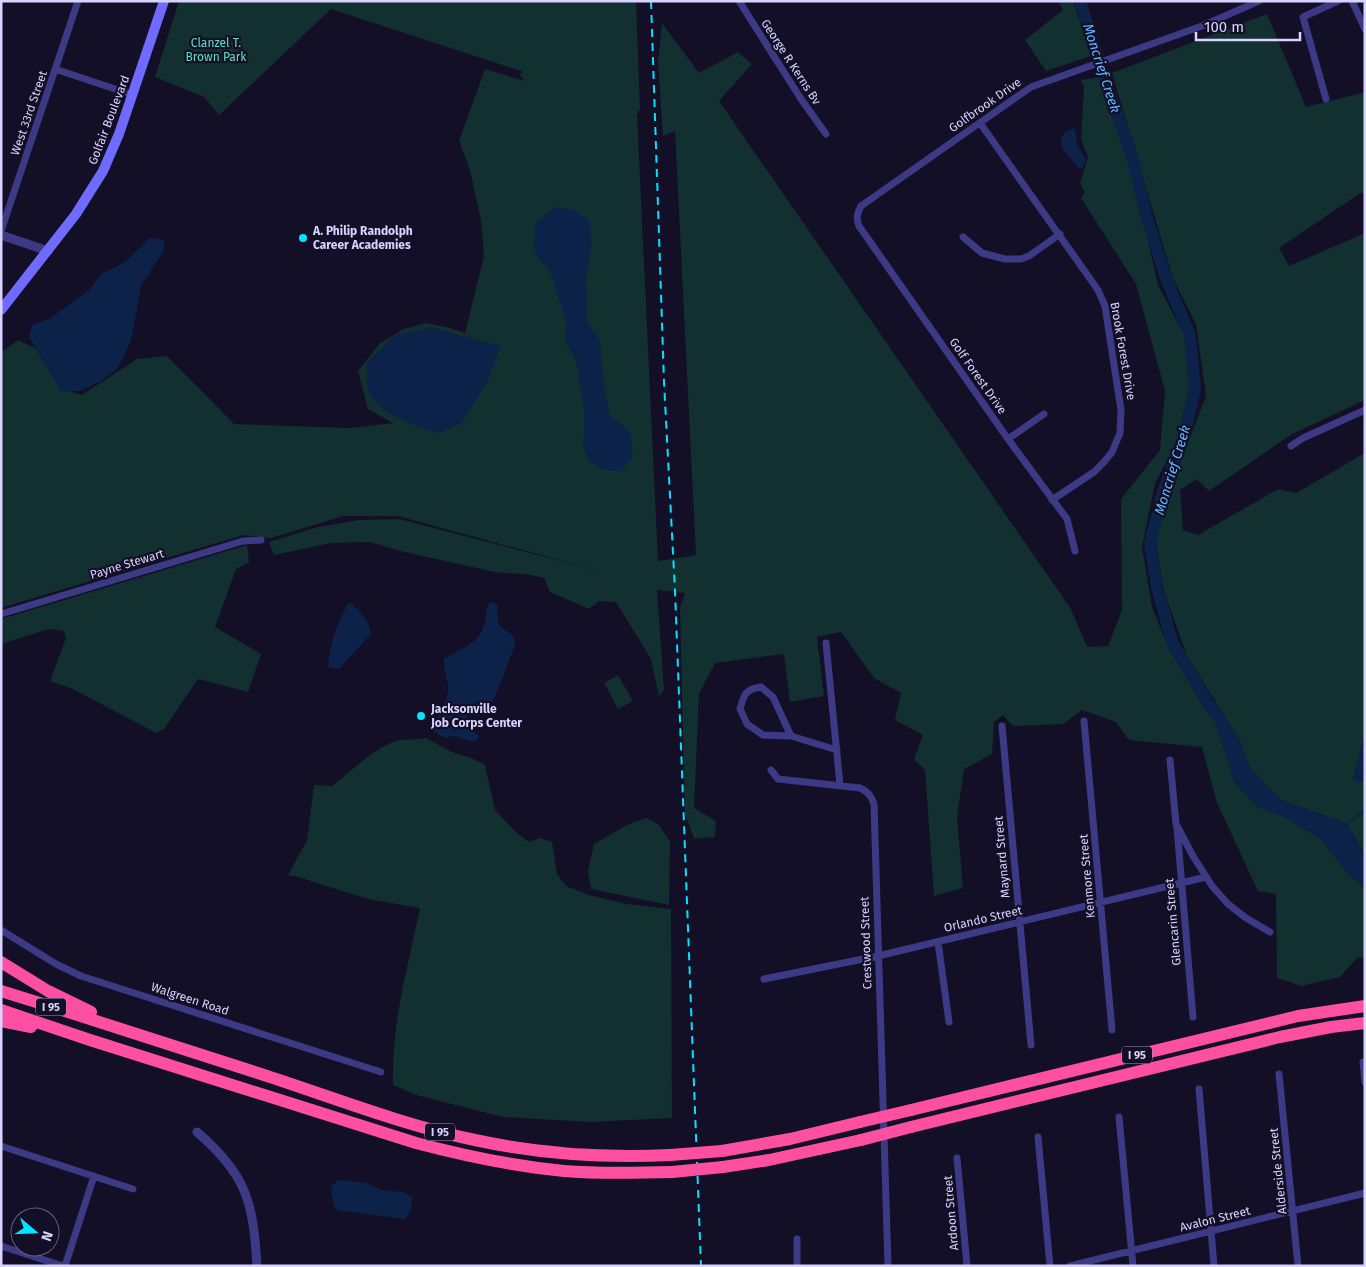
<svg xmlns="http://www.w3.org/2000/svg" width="1366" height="1267" viewBox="0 0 1366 1267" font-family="'Fira Sans',sans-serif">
  <rect width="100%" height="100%" fill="#130f26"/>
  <path fill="#12302f" d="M179,1H636L640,109L637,114L658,561L696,555L675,131L663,136L658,62L662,23L699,73L738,52L752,64L719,101L1071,609L1087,647L1108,646L1122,610L1121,499L1160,450L1165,391L1136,284L1081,198L1085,192L1080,183L1088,157L1081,140L1084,86L1081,80L1100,77L1129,156L1158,285L1184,335L1190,390L1176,444L1155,483L1142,547L1152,607L1168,647L1216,723L1234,781L1256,806L1287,818L1321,839L1350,876L1365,888V957L1357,958L1340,977L1301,986L1277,978L1276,894L1258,891L1217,803L1202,747L1129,740L1116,722L1082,710L1063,724L1013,726L1003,715L994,722L992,754L964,769L957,817L963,888L934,896L925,770L914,759L923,735L895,720L901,693L874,678L841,632L817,637L824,696L790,702L784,654L715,663L699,694L694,808L716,821L715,837L694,839L685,813L680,608L685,593L657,590L664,690L659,696L651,659L616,602L599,601L589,609L550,592L544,578L531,575L495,572L400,551L370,542L331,543L274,555L269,542L318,527L359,520L399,519L599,571L398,516H343L271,538L243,535L1,608V353L18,340L36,349L62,389L82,395L137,359L167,356L234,424L350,428L393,423L368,409L358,371L380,343L404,329L426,323L450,328L465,333L484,256L481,220L470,170L459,141L485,69L525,81L519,74L524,72L331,9L219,115L204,97L155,77Z
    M1058,1H1073L1091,56L1046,71L1025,40L1063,10Z
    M1267,14L1306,107L1365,92V192L1359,194L1279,248L1289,266L1365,233V400L1292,434L1209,491L1197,479L1180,490L1183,530L1198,535L1278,489L1296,493L1365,453V734L1353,779L1360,782L1365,778V855L1346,823L1280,800L1250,768L1239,740L1187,656L1164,591L1156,541L1173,481L1206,396L1196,324L1173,279L1112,73Z
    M247,545L249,562L236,569L215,627L261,654L248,692L198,679L164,729L156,733L73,689L50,681L66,638L64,631L49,629L1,644V619Z
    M618,675L633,701L618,709L604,683Z
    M426,738L452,752L471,758L485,765L495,810L517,833L529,842L540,838L552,842L557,874L566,886L589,895L626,904L671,909L672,1118L591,1122L503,1117L416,1095L393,1085C391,1024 408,966 420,908L368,899L298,877L288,875L307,840L314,785L332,786C352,771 372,749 396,741C405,738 415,741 426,738Z
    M646,818L658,824L670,841L669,905L591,889L588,871L594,844L627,825Z"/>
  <path fill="#0c2248" d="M1073,128L1076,132L1077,144L1086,160L1083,167L1079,169L1063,149L1060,140L1065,132Z
    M556,207L574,210L589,220L592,243L586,277L587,321L600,341L604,386L610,416C632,431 633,431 632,458L621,471L604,470L589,462L583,446L585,415L576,360L565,341L566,321L549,268L539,260L533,246L536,222Z
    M150,238L164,240V250L141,286L131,341L118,368L101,381L80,391L61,392L29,337L32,325L49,319L88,291L100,275L125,262Z
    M430,327L501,346L487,382L461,424L438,433C417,426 376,414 369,391C366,383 367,372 366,363L394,336Z
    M350,602C359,610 370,622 371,634L339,669L328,667C329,645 338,623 347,605Z
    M494,602L498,607L497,616L499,625C507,632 516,634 515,645L495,697L492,702C484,704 478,701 470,705C467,712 466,717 467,726L479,736L478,740L472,742L454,736L445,738L429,729C437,715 449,703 448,686C447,676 443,669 444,659C457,650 479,644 483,627C486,620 486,611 488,604Z
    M1226,720L1239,740L1250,768L1280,800L1346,823L1365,855V888L1350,876L1321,839L1287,818L1256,806L1234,781L1216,723Z
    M1365,734V778L1360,782L1353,780Z
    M343,1180L366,1183L382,1190L403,1192L412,1197L411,1210L405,1219L344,1211L335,1209L333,1203L331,1187L337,1181Z"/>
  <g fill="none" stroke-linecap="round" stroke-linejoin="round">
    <path stroke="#0c2248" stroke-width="2" d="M1345,826L1365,810"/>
    <path stroke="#0c2248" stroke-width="12" d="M1080,1L1103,74L1132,156L1147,218L1167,281L1190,335L1195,389L1184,436L1164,489L1150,543L1157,587L1172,642L1209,705L1220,718L1226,736"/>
    <path stroke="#3d3a85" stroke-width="7" d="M739,1L801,99L826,134
      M1352,1L1365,29
      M55,69L133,95
      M1326,99L1303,17L1338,1
      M980,123L1098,290L1105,306L1121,410L1120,433L1112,452L1104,462L1094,472L1052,500
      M1,231L78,1
      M963,237L982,253L1005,259H1021L1029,256L1060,234
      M1008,439L1044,414
      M1291,446L1303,438L1365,410
      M1075,551L1067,519L1008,439L859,226C856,218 857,213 861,206L1031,87L1202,26L1259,1
      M1,614L243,541L261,540
      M826,643L840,785
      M1084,721L1112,1030
      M1002,726L1031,1045
      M791,736L763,735L747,724L740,709C744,695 745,689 761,687L773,697L791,736L837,750
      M1170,760L1176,824L1193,856L1212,886L1228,904L1246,918L1270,932
      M771,770L778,779L860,788C868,792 871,795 874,804L888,1266
      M1177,828L1193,1017
      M1,930L56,964L81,976L381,1072
      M938,942L949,1022
      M764,979L878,956L1206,877
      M1363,1062L1365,1082
      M1279,1074L1298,1266
      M1199,1089L1214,1266
      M1119,1117L1133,1266
      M1038,1137L1050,1266
      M1,1146L133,1189
      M957,1158L967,1266
      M797,1239V1266
      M1,1246L63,1266
      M65,1266L94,1176
      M1070,1266L1365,1193"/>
    <path stroke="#3d3a85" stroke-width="9" d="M1,235L48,251
      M197,1132C247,1175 253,1202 257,1266"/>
    <path stroke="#6f6bff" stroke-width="10" d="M1,310L76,214L103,171L119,134L164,1"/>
    <path stroke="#ff4fa3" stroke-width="12" d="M1,962L48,991L91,1012
      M1,991C88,1018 175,1046 261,1074C332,1097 402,1125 475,1140C539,1154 605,1158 670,1155
      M1,1010L90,1040L416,1143C465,1156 514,1166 564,1171C599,1174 636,1173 672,1172
      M1,1021L31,1027
      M911,1110L1298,1016L1365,1006
      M911,1127L1280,1037L1331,1027L1365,1023
      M722,1151L790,1139L860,1122
      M723,1167L769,1160L861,1140"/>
    <path stroke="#00e5ff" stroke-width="2" stroke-dasharray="8 6" stroke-linecap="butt" d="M651,1L664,382L675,591L701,1266"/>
    <path stroke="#ff4fa3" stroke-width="12" d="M860,1122L911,1110
      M861,1140L911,1127
      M670,1155L722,1151
      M672,1172L723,1167"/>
  </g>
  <g fill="#00e5ff" stroke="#130f26" stroke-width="2">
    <circle cx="303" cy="238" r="5"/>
    <circle cx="421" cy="716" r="5"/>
  </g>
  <g text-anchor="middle" stroke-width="4.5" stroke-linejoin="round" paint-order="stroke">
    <g fill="#130f26" stroke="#9e99be" stroke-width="1">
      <rect x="36" y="998.5" width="30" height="17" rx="4"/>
      <rect x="1122" y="1046.5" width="30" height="17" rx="4"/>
      <rect x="425" y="1123.5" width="30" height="17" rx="4"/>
    </g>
    <g font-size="11" font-weight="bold" fill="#d9d4ff">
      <text x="51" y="1011">I 95</text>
      <text x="1137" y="1059">I 95</text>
      <text x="440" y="1136">I 95</text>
    </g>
    <g font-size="12" fill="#5fe0c0" stroke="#130f26">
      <text x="216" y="47">Clanzel T.<tspan x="216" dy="14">Brown Park</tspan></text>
    </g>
    <g font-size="12" fill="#d9d4ff" stroke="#130f26">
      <text transform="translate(791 62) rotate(57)" y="4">George R Kerns Bv</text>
      <text transform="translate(985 105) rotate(-35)" y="4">Golfbrook Drive</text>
      <text transform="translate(29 113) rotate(-71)" y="4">West 33rd Street</text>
      <text transform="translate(109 120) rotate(-69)" y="4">Golfair Boulevard</text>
      <text transform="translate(1123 351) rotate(80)" y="4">Brook Forest Drive</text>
      <text transform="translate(978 376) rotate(55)" y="4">Golf Forest Drive</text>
      <text transform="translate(127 564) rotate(-17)" y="4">Payne Stewart</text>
      <text transform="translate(1002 857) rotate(-95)" y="4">Maynard Street</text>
      <text transform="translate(1087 876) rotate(-95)" y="4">Kenmore Street</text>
      <text transform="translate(983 919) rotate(-13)" y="4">Orlando Street</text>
      <text transform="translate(1173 922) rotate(-95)" y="4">Glencarin Street</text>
      <text transform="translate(866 943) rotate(-92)" y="4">Crestwood Street</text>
      <text transform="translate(190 999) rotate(18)" y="4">Walgreen Road</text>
      <text transform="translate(1278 1171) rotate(-96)" y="4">Alderside Street</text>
      <text transform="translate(951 1213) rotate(-95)" y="4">Ardoon Street</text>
      <text transform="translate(1215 1219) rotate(-14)" y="4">Avalon Street</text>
    </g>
    <g font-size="12" font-weight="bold" fill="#d9d4ff" stroke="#130f26" text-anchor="start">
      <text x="313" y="235">A. Philip Randolph<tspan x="313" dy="14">Career Academies</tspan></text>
      <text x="431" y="713">Jacksonville<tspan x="431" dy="14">Job Corps Center</tspan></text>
    </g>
    <g font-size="14" font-style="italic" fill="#62b6ff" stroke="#130f26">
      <text transform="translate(1102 68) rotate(72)" y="5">Moncrief Creek</text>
      <text transform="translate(1172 470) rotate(-73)" y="5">Moncrief Creek</text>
    </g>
  </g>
  <rect width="1366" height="1267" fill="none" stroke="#d9d4ff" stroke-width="5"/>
  <g transform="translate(35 1232) rotate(109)"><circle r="24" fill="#130f26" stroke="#625e7d"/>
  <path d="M0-4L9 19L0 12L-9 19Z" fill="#00e5ff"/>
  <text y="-8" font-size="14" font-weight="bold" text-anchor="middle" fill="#d9d4ff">N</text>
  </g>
  <path d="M1196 32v8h104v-8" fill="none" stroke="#d9d4ff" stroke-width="2.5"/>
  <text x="1204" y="32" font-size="15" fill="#d9d4ff" stroke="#130f26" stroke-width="4" paint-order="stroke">100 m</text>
</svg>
